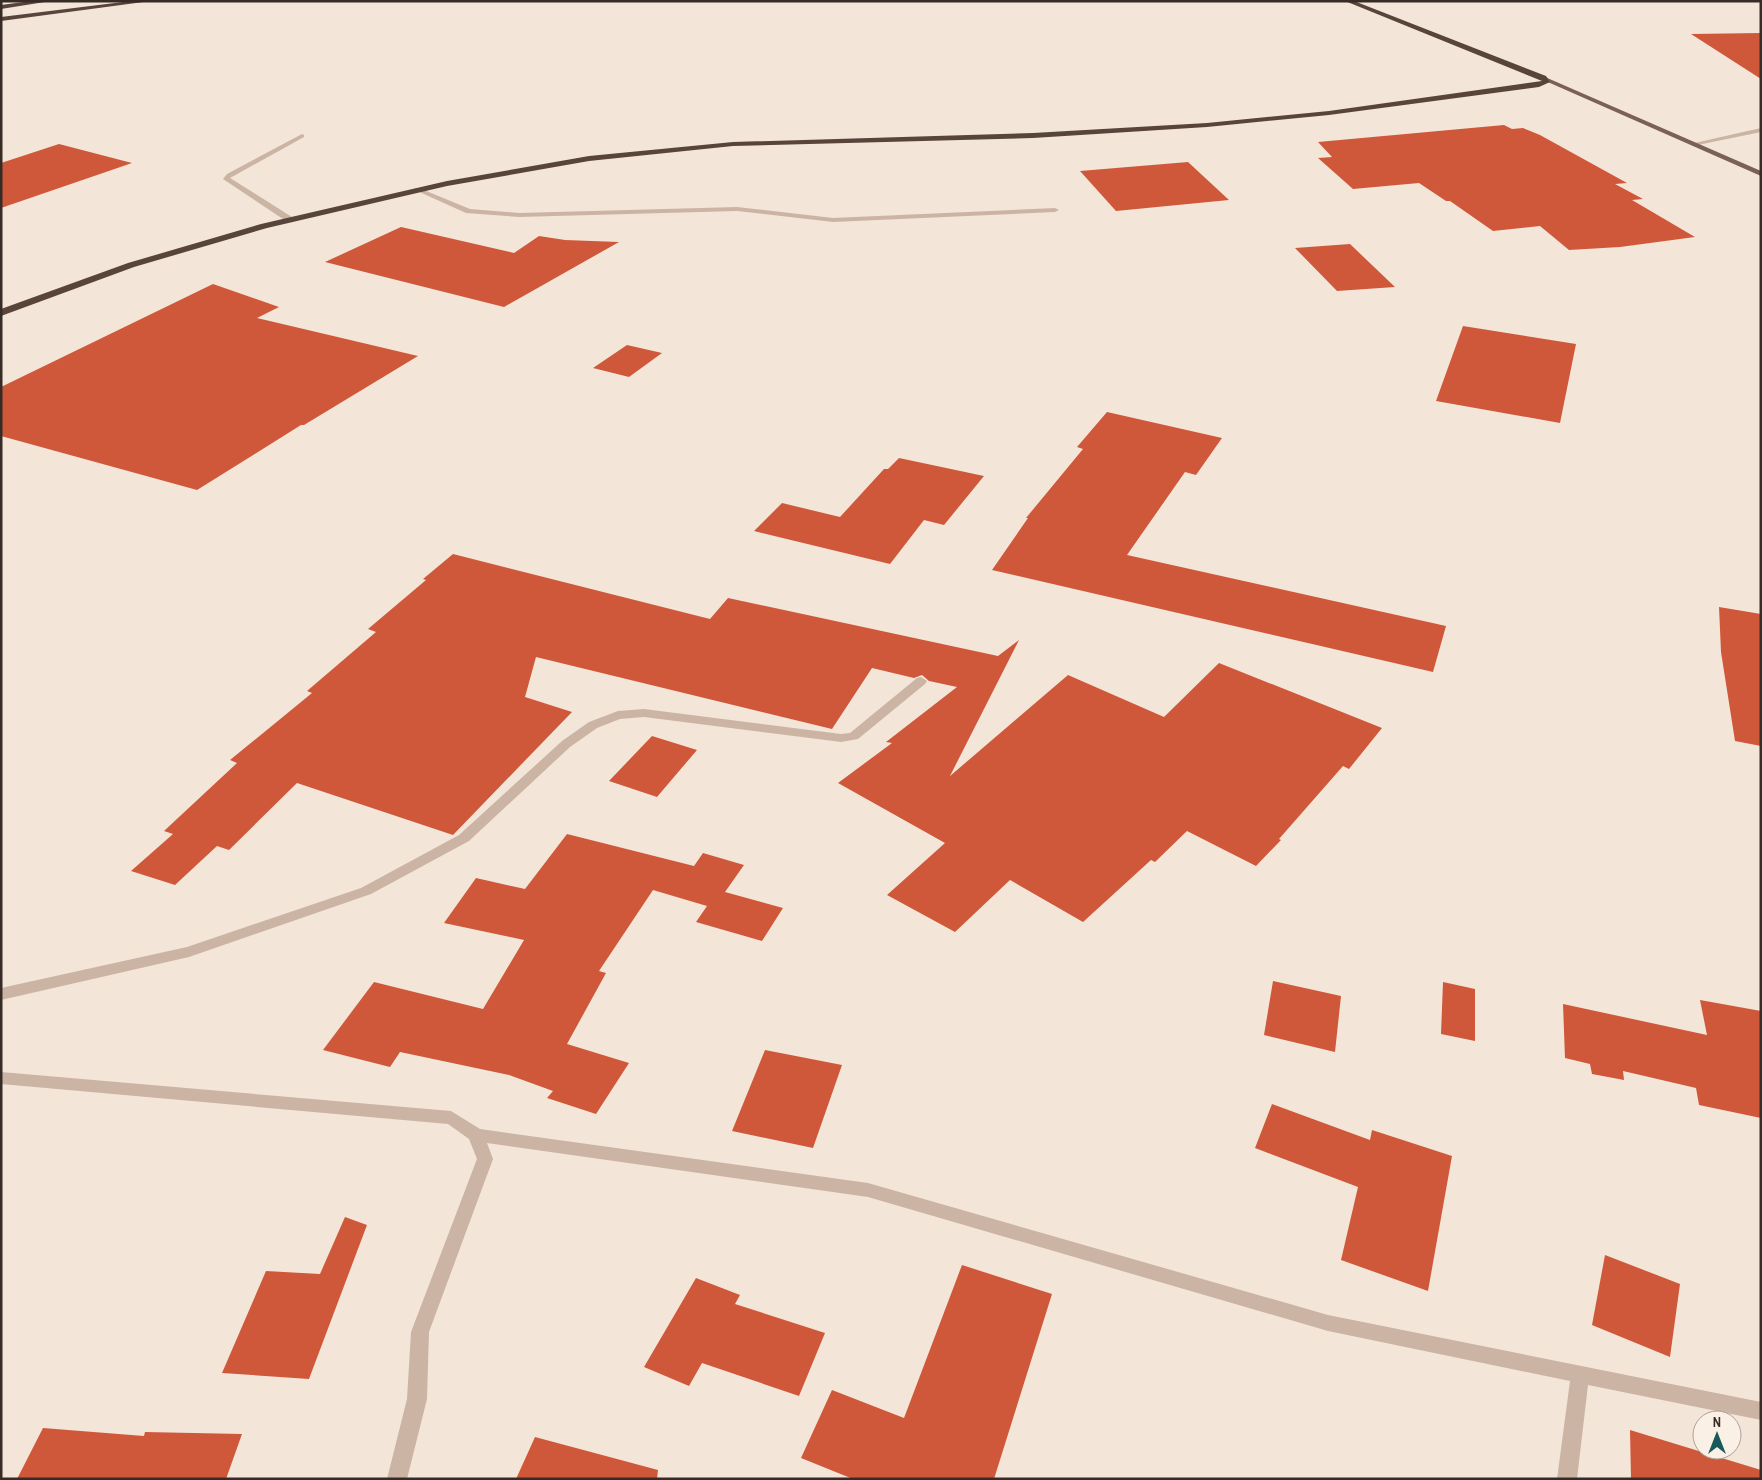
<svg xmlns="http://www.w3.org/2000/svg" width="1762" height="1480" viewBox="0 0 1762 1480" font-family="'Archivo Narrow',sans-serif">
  <rect width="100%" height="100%" fill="#f3e6d9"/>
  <path fill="#d0583a" d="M1761,33V79L1691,34Z
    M1504,125L1512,129L1523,128L1540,135L1627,183L1615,184L1643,199L1632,200L1695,237L1620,247L1569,250L1540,226L1493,231L1450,201H1446L1419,183L1353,189L1318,158L1332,157L1318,142Z
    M59,144L132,163L1,208V163Z
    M1188,162L1229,200L1116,211L1080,171Z
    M401,227L514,253L539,236L565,240L619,242L504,307L325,262Z
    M1350,244L1395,287L1337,291L1295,248Z
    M213,284L279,307L257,318L418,356L304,425H301L197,490L1,436V387Z
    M1463,326L1576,344L1560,423L1436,401Z
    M627,345L662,353L629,377L593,368Z
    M1107,412L1222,438L1196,475L1185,472L1127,555L1446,626L1433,672L992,570L1028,518H1026L1083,449L1077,447Z
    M899,458L984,476L944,525L924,520L890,564L754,531L782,503L840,517L884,469H888Z
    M453,554L710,619L728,598L998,656L1019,640L950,776L1068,675L1164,717L1219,663L1382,728L1349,769L1343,766L1279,839L1281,840L1256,866L1187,831L1155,862L1151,860L1083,922L1010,880L955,932L887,895L945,843L838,783L892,743L886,742L957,687L929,681L922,675L914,678L872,668L832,729L536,657L525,697L572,712L453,835L297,783L229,850L217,846L175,885L131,871L173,834L164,831L237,763L230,760L312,693L307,691L376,632L368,629L426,580L423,579Z
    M1719,607L1761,614V746L1735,741L1721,652Z
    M652,736L697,750L657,797L609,781Z
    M567,834L694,866L703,853L744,865L725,892L783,908L762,941L696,922L707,906L653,890L599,971L606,973L567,1044L629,1063L596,1114L547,1098L553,1091L509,1075L400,1052L390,1067L323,1050L374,982L483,1009L524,940L444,923L476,878L525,889Z
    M1273,981L1341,996L1335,1052L1264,1035Z
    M1443,982L1475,989V1041L1441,1034Z
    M1700,1000L1761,1011V1118L1699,1105L1696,1088L1623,1071L1624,1080L1592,1074L1590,1064L1565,1058L1563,1004L1707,1035Z
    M765,1050L842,1065L813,1148L732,1131Z
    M1272,1104L1370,1140L1372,1130L1452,1156L1428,1291L1341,1260L1358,1187L1255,1148Z
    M345,1217L367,1225L309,1379L222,1373L266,1271L320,1274Z
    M1605,1255L1680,1284L1670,1357L1592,1325Z
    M962,1265L1052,1294L994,1479H853L801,1458L832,1390L904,1418Z
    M696,1278L740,1295L735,1304L825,1333L799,1396L702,1363L689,1386L644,1367Z
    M43,1428L144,1436L145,1432L242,1434L226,1479H17Z
    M1630,1430L1761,1470V1479H1631Z
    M535,1437L658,1470L657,1479H516Z"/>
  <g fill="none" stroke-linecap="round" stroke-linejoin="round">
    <path fill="#ccb4a4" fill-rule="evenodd" d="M1761,128V132L1693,146L1690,144Z
      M302,134L304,135V137L230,178L292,217V221H286L223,179L227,174Z
      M415,188H419L470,209L519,213L737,207L833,218L1055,208L1059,210L1055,212L833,222L737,211L519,217L466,213L415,190Z
      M921,677L927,681L925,684L858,739L841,742L644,717L620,719L597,728L570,747L469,841L371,894L189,957L1,1000V988L187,947L361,888L459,835L562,741L589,722L618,711L644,709L841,734L850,733L917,678Z
      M1,1072L451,1111L480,1129L868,1183L1328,1315L1761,1402V1420L1588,1385L1577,1479H1557L1570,1381L1328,1331L868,1197L487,1143L493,1159L429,1332L427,1399L407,1479H387L407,1399L411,1332L477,1159L469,1139L448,1124L1,1084Z"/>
    <path fill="#7a6056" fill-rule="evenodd" d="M1541,77H1545L1761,171V176L1541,79Z"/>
    <path fill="#59443c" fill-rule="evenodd" d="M31,1H51L1,9V5Z
      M131,1H151L1,21V17Z
      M1345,1H1354L1546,76L1550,82L1539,87L1329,115L1207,127L1033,138L733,146L589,161L447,186L267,228L134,267L1,316V309L128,263L261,224L447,181L589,156L733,142L1033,133L1207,123L1329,111L1542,81Z"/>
  </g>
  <rect width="1762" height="1480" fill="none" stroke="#372b26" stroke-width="5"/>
  <g transform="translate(1717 1435)"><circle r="24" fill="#fbf0e5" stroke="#ada199"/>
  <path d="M0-4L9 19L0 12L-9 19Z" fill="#185a5c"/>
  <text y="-8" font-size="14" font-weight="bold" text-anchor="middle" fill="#372b26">N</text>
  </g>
</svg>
